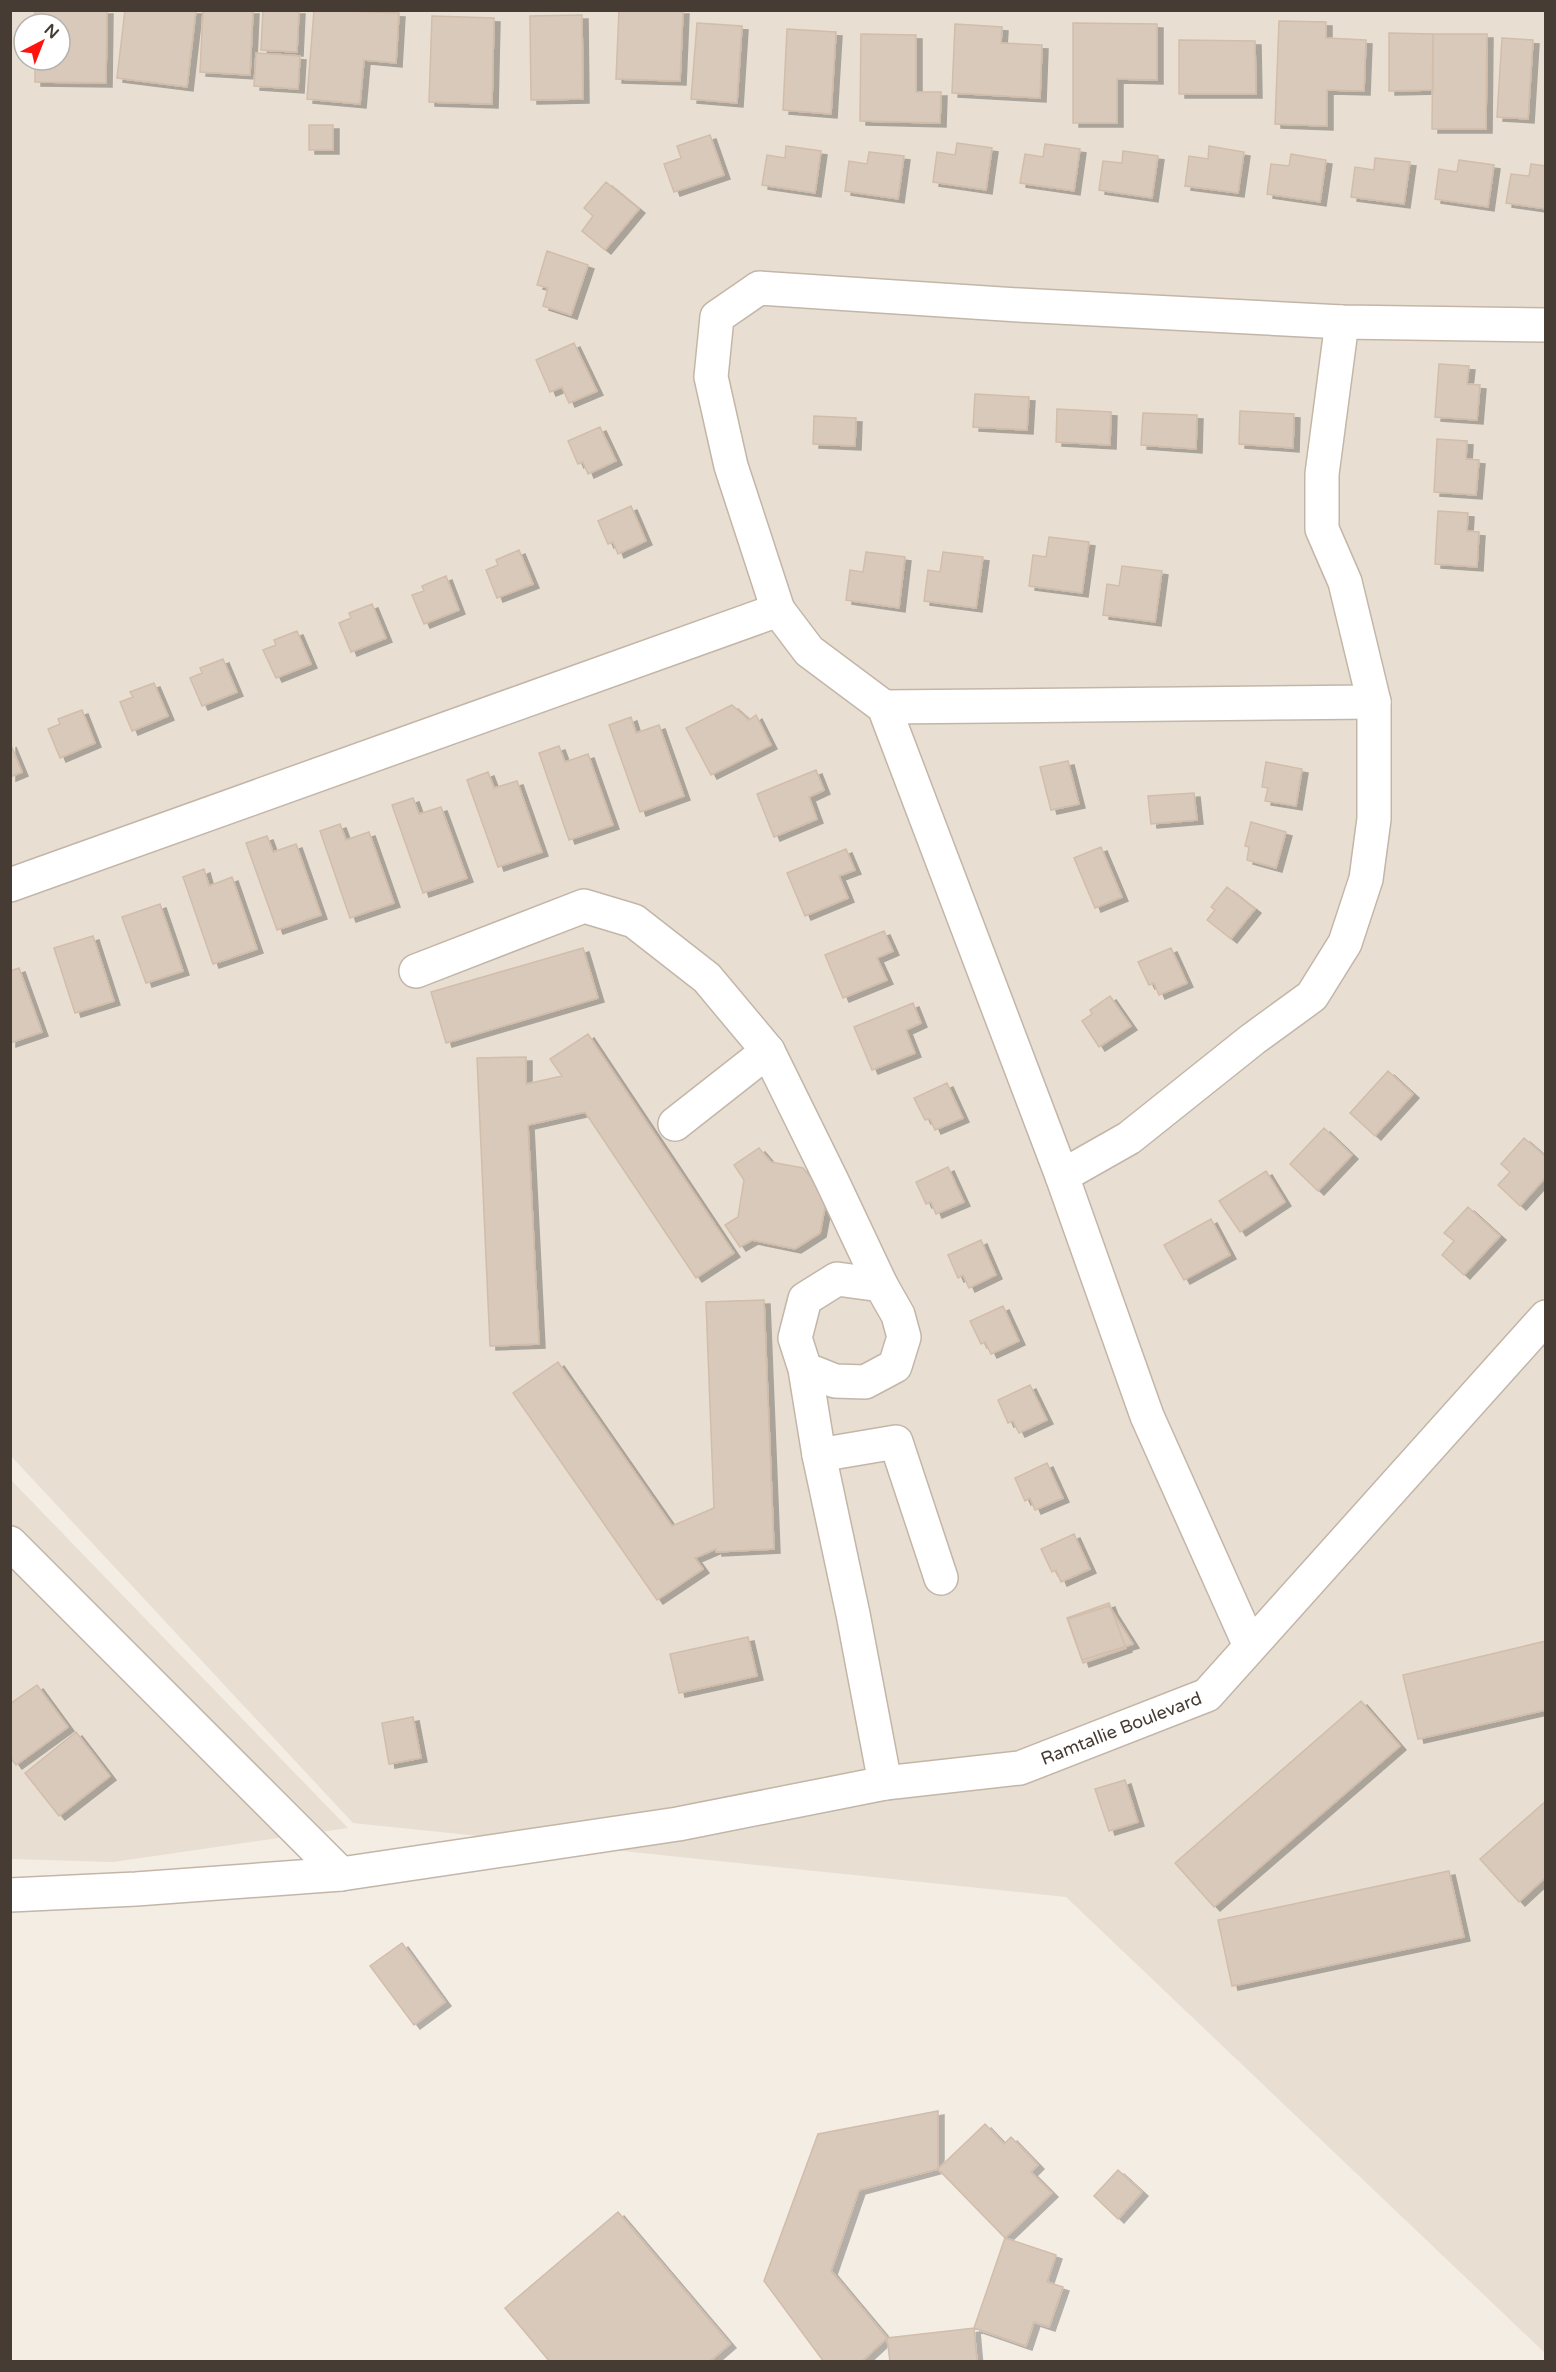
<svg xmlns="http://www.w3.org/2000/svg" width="1556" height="2372" viewBox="0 0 1556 2372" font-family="'Varela Round',sans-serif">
  <defs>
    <filter id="shadow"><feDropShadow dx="6" dy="4" stdDeviation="0" flood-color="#0004"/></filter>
  </defs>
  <rect width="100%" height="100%" fill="#f4ede4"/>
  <path fill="#e8ded1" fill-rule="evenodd" d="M11,11H1545V2353L1066,1897L353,1823L11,1456ZM24,24H60V60H24Z
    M10,1479L348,1828L113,1862L11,1859Z"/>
  <path fill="#d9c9bb" stroke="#d2bdaa" stroke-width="1.5" filter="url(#shadow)" d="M35,10H107L106,83L35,82V60H60V24H35Z
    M125,10H196L187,87L117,78Z
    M203,10H253L250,75L200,72Z
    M263,10H299L297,52L261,50Z
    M314,10L399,13L396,63L364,60L360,104L307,99Z
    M619,10H683L680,81L616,79Z
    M582,15L583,99L531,100L530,16Z
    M432,16L494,18L492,104L429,102Z
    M1279,21L1326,22V38L1366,40L1364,91L1327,90V126L1275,124Z
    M697,23L742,26L737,103L691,99Z
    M1073,23L1157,24V80L1117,79V123H1073Z
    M955,24L1002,27L1001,43L1042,45L1040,98L952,93Z
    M787,29L836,32L831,114L783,110Z
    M1389,33L1433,34V90L1389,91Z
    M861,34L916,35V92H941L940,123L860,121Z
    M1433,34H1487L1486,129H1432Z
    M1502,38L1533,40L1528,119L1497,117Z
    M1179,40L1255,41L1256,94H1179Z
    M256,53L300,56L298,89L254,86Z
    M309,125H333V150H309Z
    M710,135L724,175L674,192L664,164L681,158L677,146Z
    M957,143L992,148L986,190L933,182L937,152L955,155Z
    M1045,144L1080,149L1074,191L1020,183L1025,154L1043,157Z
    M786,146L821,151L815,193L762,185L767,155L785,158Z
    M1209,146L1244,152L1238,193L1185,186L1189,156L1208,159Z
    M1123,151L1158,156L1152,198L1099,190L1103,161L1122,163Z
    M869,152L904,156L898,199L845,191L849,161L867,164Z
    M1291,154L1326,160L1320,202L1267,194L1271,164L1289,166Z
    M1375,158L1410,162L1404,204L1351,197L1355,167L1374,170Z
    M1459,160L1494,165L1488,207L1435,199L1439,169L1457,172Z
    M1531,164L1546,166V209L1506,203L1511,174L1529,176Z
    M606,182L639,209L605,250L582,231L593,216L584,208Z
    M547,251L588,265L571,315L543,306L548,288L537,285Z
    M574,343L597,391L569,403L562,387L550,392L536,360Z
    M1439,364L1469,366L1467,384L1480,385L1477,420L1435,417Z
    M975,394L1029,397L1027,430L973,427Z
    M1057,409L1111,412L1110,445L1056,442Z
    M1240,411L1294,414L1293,448L1239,444Z
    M1143,413L1197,415L1196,449L1141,445Z
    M814,416L856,418L855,446L813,444Z
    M600,427L616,461L588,474L583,462L578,464L568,441Z
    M1437,439L1467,441L1466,459L1479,460L1476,495L1434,492Z
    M631,506L646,541L618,554L613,542L608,544L598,521Z
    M1438,511L1468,513L1467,531L1479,532L1477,567L1435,564Z
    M1049,537L1089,542L1082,593L1029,586L1033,555L1046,557Z
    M519,550L533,584L497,598L486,570L498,565L496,560Z
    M866,552L905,557L899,608L846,600L850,570L863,572Z
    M943,552L983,557L976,608L924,601L928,570L940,572Z
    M1122,566L1162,571L1155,622L1103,615L1107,584L1119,586Z
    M446,576L459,610L424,624L412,595L424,591L422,586Z
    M372,604L386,638L351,652L339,623L351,618L349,613Z
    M297,631L311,664L276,678L263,650L276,645L274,640Z
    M223,659L237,692L202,706L190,678L202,673L200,668Z
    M154,683L168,716L132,731L120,702L133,697L130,692Z
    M732,705L749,720L756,715L771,745L711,775L686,728Z
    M82,710L95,743L60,758L48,729L60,724L58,719Z
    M631,717L636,733L659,725L684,796L640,812L609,725Z
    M10,743L22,772L10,777Z
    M559,746L565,762L588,754L613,825L569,840L539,753Z
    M1068,761L1079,804L1051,810L1040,767Z
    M1266,762L1302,769L1296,806L1265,801L1268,788L1262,787Z
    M816,770L824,790L809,797L817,819L774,837L757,794Z
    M488,772L494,788L517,781L542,852L498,867L467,780Z
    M1194,793L1197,820L1151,824L1148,796Z
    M413,798L419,814L441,807L467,878L423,893L392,805Z
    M1251,822L1286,832L1276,868L1247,860L1249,847L1245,846Z
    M340,824L346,840L369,832L394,903L350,918L320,831Z
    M267,836L273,852L296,844L321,915L277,930L246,843Z
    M1101,847L1122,897L1095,908L1074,858Z
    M846,849L855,870L839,876L848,898L805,916L787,873Z
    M204,869L209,886L232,877L257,949L213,964L183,877Z
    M1227,887L1255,909L1231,939L1207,920L1215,910L1211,907Z
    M160,904L183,971L146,983L122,917Z
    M884,931L893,951L877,958L887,980L843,998L825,955Z
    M93,936L114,1001L75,1013L54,948Z
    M583,948L598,998L446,1043L431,992Z
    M1171,948L1187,983L1159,995L1154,983L1149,985L1138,962Z
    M19,968L42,1032L10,1043V971Z
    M1110,996L1131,1026L1099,1047L1082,1021L1092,1014L1090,1010Z
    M913,1003L921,1023L906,1030L915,1053L872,1070L854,1027Z
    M588,1034L734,1253L696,1278L585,1112L528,1125L539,1344L490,1346L477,1058L526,1057V1084L562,1076L550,1059Z
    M1388,1071L1413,1094L1375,1136L1350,1113Z
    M947,1083L963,1118L935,1130L930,1119L925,1120L914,1098Z
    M1324,1128L1352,1155L1318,1191L1290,1164Z
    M1524,1138L1546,1157V1177L1520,1206L1498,1185L1510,1172L1501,1164Z
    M759,1148L771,1162L803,1168L827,1197L820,1233L795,1249L752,1240L740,1247L725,1225L738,1217L744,1180L734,1165Z
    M948,1167L964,1202L936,1214L931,1202L926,1204L916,1182Z
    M1266,1171L1285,1202L1240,1232L1219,1201Z
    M1468,1207L1500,1236L1464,1275L1442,1255L1454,1241L1444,1233Z
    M1211,1219L1230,1255L1184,1280L1164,1245Z
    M981,1240L996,1275L969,1288L963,1275L958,1278L948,1255Z
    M764,1300L774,1549L716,1552V1549L695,1558L703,1569L657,1600L513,1393L558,1362L672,1526L714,1508L706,1302Z
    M1003,1306L1019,1341L991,1354L985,1342L981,1344L970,1321Z
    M1030,1385L1047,1420L1019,1433L1013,1421L1008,1423L998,1400Z
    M1047,1463L1063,1498L1035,1510L1030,1498L1025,1501L1015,1478Z
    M1074,1534L1090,1569L1061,1582L1056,1570L1052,1572L1041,1549Z
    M1109,1603L1126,1648L1083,1663L1067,1618Z
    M1109,1606L1133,1644L1082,1660L1068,1619Z
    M748,1637L757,1676L679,1693L670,1654Z
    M1546,1641V1710L1418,1739L1403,1675Z
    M37,1685L68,1727L16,1765L10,1757V1704Z
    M1361,1701L1400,1746L1214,1907L1175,1863Z
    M413,1717L421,1758L389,1764L382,1723Z
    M76,1732L110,1776L59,1816L25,1773Z
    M1125,1780L1138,1822L1109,1831L1095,1789Z
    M1546,1801V1877L1519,1902L1480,1859Z
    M1449,1871L1464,1937L1232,1986L1218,1920Z
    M402,1943L445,2002L414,2025L370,1966Z
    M938,2111V2169L859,2190L831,2271L887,2338L861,2362H824L764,2281L818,2134Z
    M985,2124L1004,2144L1011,2137L1038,2165L1031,2172L1052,2193L1005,2238L938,2169Z
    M1118,2170L1142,2192L1118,2219L1094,2196Z
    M618,2212L730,2344L709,2362H550L505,2308Z
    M1005,2238L1056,2255L1047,2282L1063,2287L1049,2327L1034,2322L1026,2346L974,2328Z
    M974,2328L977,2362H890L887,2338Z"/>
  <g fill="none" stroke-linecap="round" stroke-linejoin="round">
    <defs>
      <g id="minor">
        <path d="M778,610L731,466L711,377L717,317L759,288L1019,305L1342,322L1546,325"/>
        <path d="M884,707L1374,702"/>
        <path d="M10,885L778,610L809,651L884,707L1062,1176L1147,1416L1250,1646"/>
        <path d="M416,971L584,906L634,921L707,978L768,1051L832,1181L881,1285"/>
        <path d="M675,1124L768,1051"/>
        <path d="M1062,1176L1129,1138L1253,1039L1312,996L1345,943L1366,879L1374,819V702L1345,582L1322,529V474L1342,322"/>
        <path d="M805,1369L835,1381L865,1382L895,1366L904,1337L898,1315L881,1285L837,1279L805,1299L795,1338L805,1369L819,1455L853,1614L885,1783"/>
        <path d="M819,1455L896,1442L941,1578"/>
        <path d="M10,1543L341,1874"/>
        <path id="s1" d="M10,1895L136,1889L341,1874L678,1824L885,1783L1020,1768L1207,1695L1546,1317"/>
      </g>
    </defs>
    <use href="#minor" stroke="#c3b6a8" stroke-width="36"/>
    <use href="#minor" stroke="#fff" stroke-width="33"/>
  </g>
  <g text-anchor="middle" stroke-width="6" stroke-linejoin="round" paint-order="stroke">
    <g font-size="18" fill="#463c33" stroke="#fff">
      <text dy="6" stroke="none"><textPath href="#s1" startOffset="1128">Ramtallie Boulevard</textPath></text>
    </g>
  </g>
  <rect width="1556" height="2372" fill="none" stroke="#463c33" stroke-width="24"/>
  <g transform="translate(42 42) rotate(42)"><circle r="28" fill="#ffffff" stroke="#b5b1ad" stroke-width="1.5"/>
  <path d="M0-4.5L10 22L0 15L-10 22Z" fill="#ff130f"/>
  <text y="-9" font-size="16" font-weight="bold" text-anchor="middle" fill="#463c33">N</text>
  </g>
</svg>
